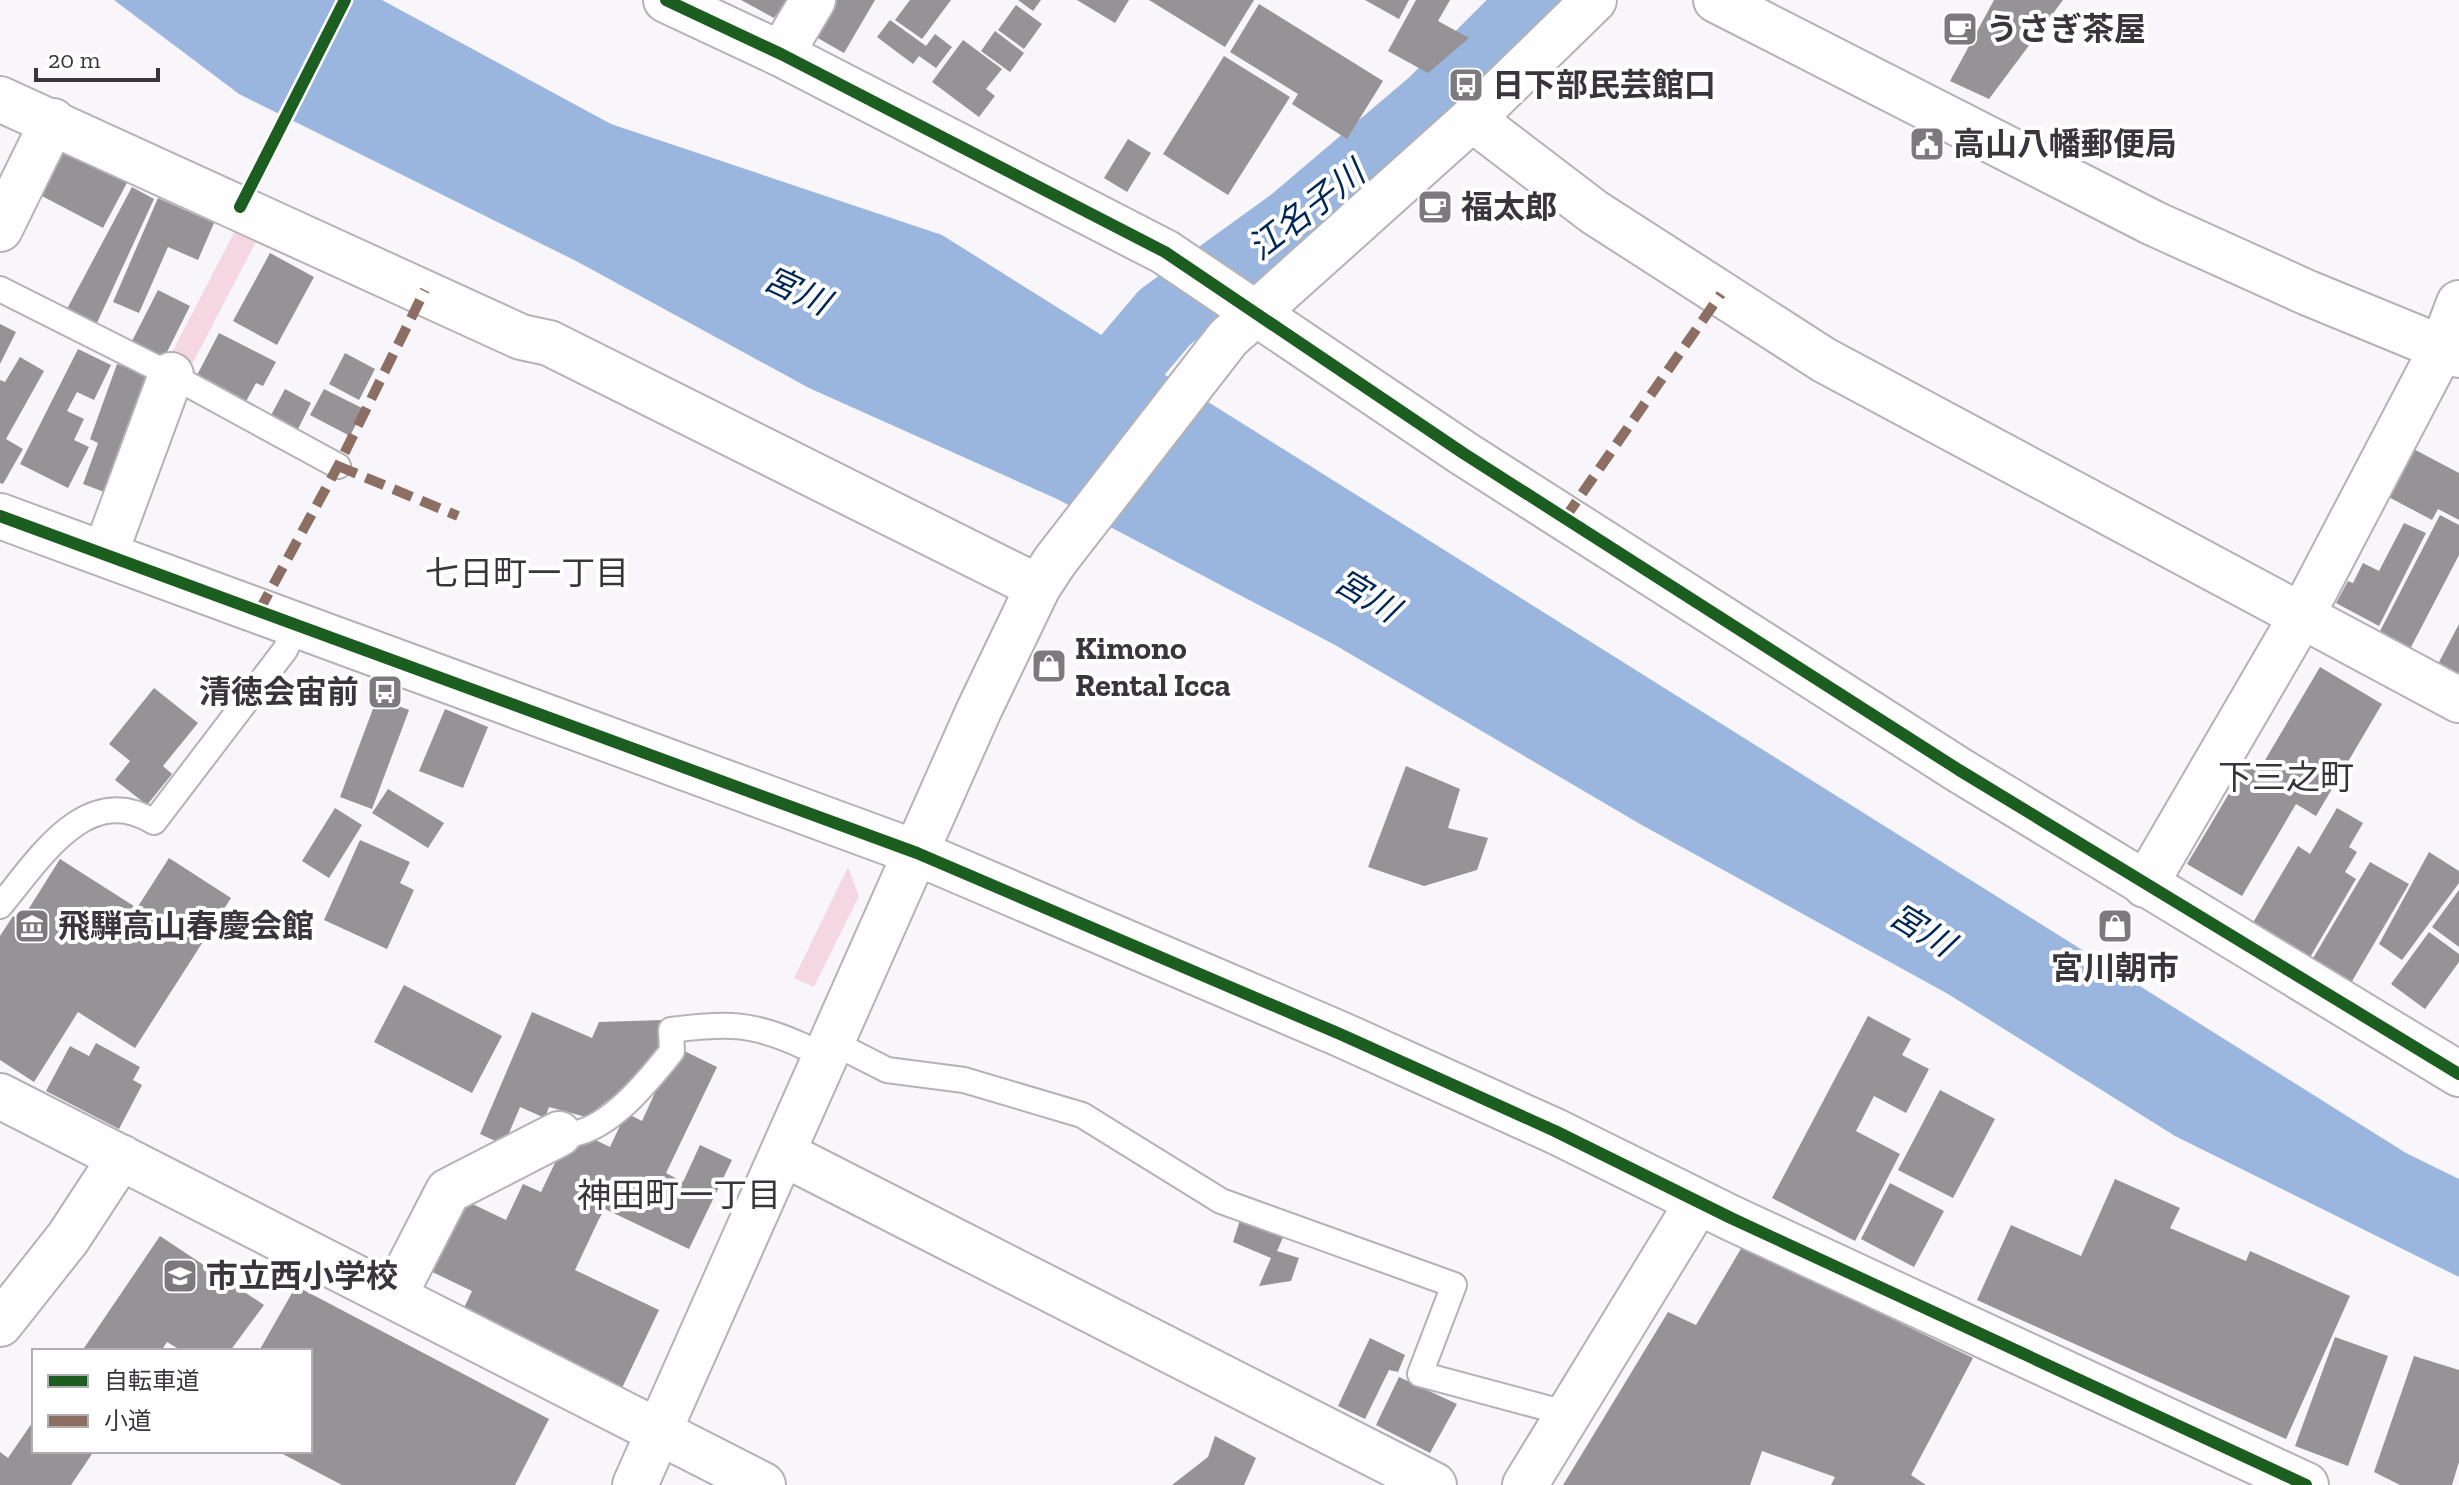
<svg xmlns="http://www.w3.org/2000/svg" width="2459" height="1485" viewBox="0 0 2459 1485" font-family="'Zilla Slab','Noto Sans JP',serif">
  <rect width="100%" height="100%" fill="#f8f6fa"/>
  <path fill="#f5d7e2" d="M238,225L259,236L187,374L166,364Z
    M848,867L859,896L814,987L794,978Z"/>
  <path fill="#9bb6de" d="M114,0H382L611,124L942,235L2406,1153L2459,1179V1277L2175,1136L1948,994L1640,824L1335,645L1057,499L809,388L578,262L239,94Z"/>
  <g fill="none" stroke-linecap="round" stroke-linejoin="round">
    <path stroke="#9bb6de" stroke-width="74" d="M1077,421L1165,317L1295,223L1435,104L1539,0"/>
  </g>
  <path fill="#969296" d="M741,0H787L774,18Z
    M828,0H875L844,53L809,33Z
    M910,0H951L922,39L895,20Z
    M1018,0H1041L1033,11Z
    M1077,0H1129L1115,23Z
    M1149,0H1254L1225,47Z
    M1365,0H1409L1399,19Z
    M1416,0H1450L1438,21L1469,38L1428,73L1388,51Z
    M1994,0H2063L1989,99L1950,81Z
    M1259,4L1383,81L1347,139L1292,104L1298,94L1230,52Z
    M1016,5L1042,24L1024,49L998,30Z
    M890,20L926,46L935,34L952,47L936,68L919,56L913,64L877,37Z
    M995,31L1024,53L1010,72L981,51Z
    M963,40L1002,69L986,89L995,96L979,117L932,82Z
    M1224,56L1290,97L1228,195L1163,154Z
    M1128,139L1151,153L1127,192L1104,178Z
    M66,146L129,179L103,228L40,195Z
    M132,187L154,199L96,325L67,309Z
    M158,198L214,223L198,260L168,247L139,313L113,302Z
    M270,253L314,277L277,345L233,321Z
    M158,290L190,306L162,362L130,345Z
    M0,324L16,332L0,364Z
    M219,333L276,362L263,386L256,383L244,405L195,379Z
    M78,349L111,365L94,400L77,392L67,411L84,419L74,440L89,447L68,488L20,464Z
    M345,353L375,369L359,400L329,384Z
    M20,357L44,371L6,439L23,449L3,484L0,483V380L5,382Z
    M117,364L149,376L107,493L83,484L98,443L90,439Z
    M285,389L311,403L296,433L269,419Z
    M324,389L364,409L350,436L310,415Z
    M2406,445L2459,473V520L2438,509L2432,520L2381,493Z
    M2440,515L2459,525V555L2409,651L2378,635Z
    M2404,523L2426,533L2379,626L2336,603L2348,581L2353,583L2363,563L2379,571Z
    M2459,624V675L2438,664Z
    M2320,667L2382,704L2316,816L2296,804L2242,896L2187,864L2246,765L2258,772Z
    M154,688L198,723L163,766L172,774L147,805L115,780L130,761L109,744Z
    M377,698L409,710L372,809L340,797Z
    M445,709L488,727L463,788L419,771Z
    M1406,766L1460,789L1448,828L1488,838L1477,870L1424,886L1368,867Z
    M388,789L444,823L428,848L372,813Z
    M335,808L362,825L329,878L302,861Z
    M2337,808L2363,823L2349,847L2357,852L2345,872L2356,879L2309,959L2251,926L2298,846L2310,854Z
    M360,840L410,862L400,883L414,890L387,949L324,920Z
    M2429,852L2459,871V883L2402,960L2379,944Z
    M169,858L231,898L135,1048L78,1012L34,1082L0,1060V936L13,916L21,921L60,859L137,908Z
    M2370,862L2409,884L2351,983L2312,960Z
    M2459,890V947L2432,927Z
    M2429,932L2459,954V962L2425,1009L2391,984Z
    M404,985L502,1036L472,1093L374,1042Z
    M532,1012L592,1038L599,1022L663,1020V1046L645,1072L586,1117L549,1107L545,1118L520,1107L504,1145L480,1134Z
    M1868,1016L1911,1039L1902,1055L1929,1069L1906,1113L1874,1096L1856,1131L1900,1154L1855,1241L1772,1198Z
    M96,1043L140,1067L133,1080L142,1085L119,1129L46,1091L70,1046L89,1056Z
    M676,1047L717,1067L666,1173L683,1182L700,1145L732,1160L689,1249L605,1209L599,1219L575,1270L659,1310L622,1388L462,1312L472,1291L426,1269L460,1198L506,1220L523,1184L541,1192L567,1138L585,1135L610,1147L626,1113L642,1121Z
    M1940,1090L1995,1119L1953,1198L1898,1170Z
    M2115,1179L2180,1208L2170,1228L2246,1261L2250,1251L2350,1296L2286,1439L1977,1300L2011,1225L2081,1256Z
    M1890,1183L1944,1211L1914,1267L1861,1239Z
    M1241,1217L1285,1233L1277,1251L1299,1258L1291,1281L1259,1286L1271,1258L1233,1242Z
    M160,1236L264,1305L230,1351H182L167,1342L161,1351H82Z
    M1742,1247L1973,1358L1911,1475L1926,1485H1831L1835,1477L1762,1451L1750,1485H1563L1668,1312L1696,1325Z
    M296,1286L549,1419L515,1485H342L277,1451H310V1351H259Z
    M2335,1337L2388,1356L2348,1466L2295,1446Z
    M1370,1338L1405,1355L1398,1372L1389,1370L1365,1419L1338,1406Z
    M2414,1356L2459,1370V1462L2452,1485H2400L2374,1472Z
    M1399,1377L1457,1404L1430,1453L1376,1425Z
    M34,1420V1451H94L71,1485H0V1452L8,1458Z
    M1215,1436L1256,1458L1244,1485H1172L1208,1457Z"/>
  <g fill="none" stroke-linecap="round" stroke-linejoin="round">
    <defs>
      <path id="lane" d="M0,289L171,375L338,466
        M0,906C38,861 86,780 154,822L285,650L297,625
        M832,1042L887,1070L964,1080L1082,1115L1221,1201L1454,1285L1420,1374L1569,1414
        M559,1134C602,1140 648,1081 672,1051L671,1030C726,1023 751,1022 803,1046"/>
      <path id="street" d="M666,0L781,54L1165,252L1463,453L1959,770L2459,1074
        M1716,0L2153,223L2308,293L2459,355
        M781,54L813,0
        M0,99L521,337L549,343L1038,587
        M1472,119L1594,212L1824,360L2459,700
        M0,229L53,121
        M0,516L917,853L1340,1034L1555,1131L1731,1218L2306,1485
        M105,554L171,375
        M2145,885L2301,617L2442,348L2459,303
        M0,1096L763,1485
        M784,1154L1434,1485
        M394,1296L448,1191L559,1134
        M0,1324L68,1238L121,1157
        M1525,1485L1698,1202"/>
      <path id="secondary" d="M635,1485L979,710L1038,587L1055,561L1228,338L1472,119L1594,0"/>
    </defs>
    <use href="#lane" stroke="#b4b2b6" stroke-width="28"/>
    <use href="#street" stroke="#b4b2b6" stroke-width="48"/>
    <use href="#secondary" stroke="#b4b2b6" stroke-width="48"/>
    <use href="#lane" stroke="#fefefe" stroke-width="24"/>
    <use href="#street" stroke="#fefefe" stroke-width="44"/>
    <use href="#secondary" stroke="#fefefe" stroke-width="44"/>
    <path stroke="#8d6e63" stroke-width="10" stroke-dasharray="20 10" stroke-linecap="butt" d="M338,466L458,516
      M1565,518L1721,294
      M259,611L338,466L425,290"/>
    <defs>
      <path id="cycleway" d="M666,0L781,54L1165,252L1463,453L1959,770L2459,1074
        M240,207L345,0
        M0,516L917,853L1340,1034L1555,1131L1731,1218L2306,1485"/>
    </defs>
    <use href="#cycleway" stroke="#fff" stroke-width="17"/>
    <use href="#cycleway" stroke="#1b5e20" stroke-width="12"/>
  </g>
  <defs>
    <symbol id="cafe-square" viewBox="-11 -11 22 22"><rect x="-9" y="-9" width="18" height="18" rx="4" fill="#7c797f" stroke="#fff"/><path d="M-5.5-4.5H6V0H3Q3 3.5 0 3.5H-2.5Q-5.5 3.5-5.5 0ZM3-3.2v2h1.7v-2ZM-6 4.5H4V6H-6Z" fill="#fff"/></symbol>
    <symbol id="bus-square" viewBox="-11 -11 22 22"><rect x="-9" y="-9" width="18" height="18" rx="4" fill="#7c797f" stroke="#fff"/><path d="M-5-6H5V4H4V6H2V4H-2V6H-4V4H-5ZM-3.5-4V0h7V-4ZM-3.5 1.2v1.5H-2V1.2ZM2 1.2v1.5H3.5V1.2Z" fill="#fff"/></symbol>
    <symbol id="civic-square" viewBox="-11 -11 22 22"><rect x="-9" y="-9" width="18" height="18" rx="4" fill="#7c797f" stroke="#fff"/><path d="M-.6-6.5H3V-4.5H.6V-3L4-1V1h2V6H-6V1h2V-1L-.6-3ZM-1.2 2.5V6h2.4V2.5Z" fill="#fff"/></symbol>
    <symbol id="shop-square" viewBox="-11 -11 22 22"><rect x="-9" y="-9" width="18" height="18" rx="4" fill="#7c797f" stroke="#fff"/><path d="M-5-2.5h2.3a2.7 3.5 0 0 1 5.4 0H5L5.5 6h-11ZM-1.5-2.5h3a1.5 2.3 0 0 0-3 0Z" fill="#fff"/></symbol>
    <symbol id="museum-square" viewBox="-11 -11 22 22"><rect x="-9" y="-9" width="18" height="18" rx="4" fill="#7c797f" stroke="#fff"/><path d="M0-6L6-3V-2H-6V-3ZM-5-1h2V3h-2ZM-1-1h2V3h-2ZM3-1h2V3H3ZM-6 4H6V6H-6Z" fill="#fff"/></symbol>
    <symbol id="school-square" viewBox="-11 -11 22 22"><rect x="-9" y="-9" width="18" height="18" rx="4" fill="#7c797f" stroke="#fff"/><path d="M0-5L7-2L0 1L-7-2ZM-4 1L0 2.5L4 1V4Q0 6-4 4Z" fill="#fff"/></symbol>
  </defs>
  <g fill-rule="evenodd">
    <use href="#cafe-square" x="1940" y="9" width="40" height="40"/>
    <use href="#bus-square" x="1446" y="65" width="40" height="40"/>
    <use href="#civic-square" x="1907" y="124" width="40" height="40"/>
    <use href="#cafe-square" x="1415" y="187" width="40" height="40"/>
    <use href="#shop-square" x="1029" y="646" width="40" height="40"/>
    <use href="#bus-square" x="365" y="672" width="40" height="40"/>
    <use href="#museum-square" x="12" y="906" width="40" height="40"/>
    <use href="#shop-square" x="2095" y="906" width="40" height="40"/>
    <use href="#school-square" x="160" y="1256" width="40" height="40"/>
  </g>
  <g text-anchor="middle" stroke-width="8" stroke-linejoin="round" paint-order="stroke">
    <g font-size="32" font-weight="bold" fill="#39353d" stroke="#fff" text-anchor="start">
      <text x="1986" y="40">うさぎ茶屋</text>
      <text x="1492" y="96">日下部民芸館口</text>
      <text x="1953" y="155">高山八幡郵便局</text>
      <text x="1461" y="218">福太郎</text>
      <text x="1075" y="659">Kimono<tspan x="1075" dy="37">Rental Icca</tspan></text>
      <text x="359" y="703" text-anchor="end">清徳会宙前</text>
      <text x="58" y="937">飛騨高山春慶会館</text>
      <text x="2115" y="979" text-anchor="middle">宮川朝市</text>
      <text x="206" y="1287">市立西小学校</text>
    </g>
    <g font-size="34" font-style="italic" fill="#002758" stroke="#fff">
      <text transform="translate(1306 210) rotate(-38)" y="12">江名子川</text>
      <text transform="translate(797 290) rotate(25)" y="12">宮川</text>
      <text transform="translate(1367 595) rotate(31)" y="12">宮川</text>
      <text transform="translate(1922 929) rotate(32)" y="12">宮川</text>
    </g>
    <g font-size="34" fill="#39353d" stroke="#fff">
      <text x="527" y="585">七日町一丁目</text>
      <text x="2286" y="789">下三之町</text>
      <text x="679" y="1207">神田町一丁目</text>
    </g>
  </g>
  <rect x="32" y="1349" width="280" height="104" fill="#ffffff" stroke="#b0aeb1" stroke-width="2"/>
  <rect x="48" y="1375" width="40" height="12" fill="#1b5e20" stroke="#b0aeb1" stroke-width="2"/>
  <text x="104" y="1389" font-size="24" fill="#39353d">自転車道</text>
  <rect x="48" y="1415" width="40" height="12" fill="#8d6e63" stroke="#b0aeb1" stroke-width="2"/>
  <text x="104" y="1429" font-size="24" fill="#39353d">小道</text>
  <path d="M36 68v12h122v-12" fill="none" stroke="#39353d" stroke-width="4"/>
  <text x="48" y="68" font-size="24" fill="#39353d" stroke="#ffffff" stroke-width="6" paint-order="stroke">20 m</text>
</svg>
